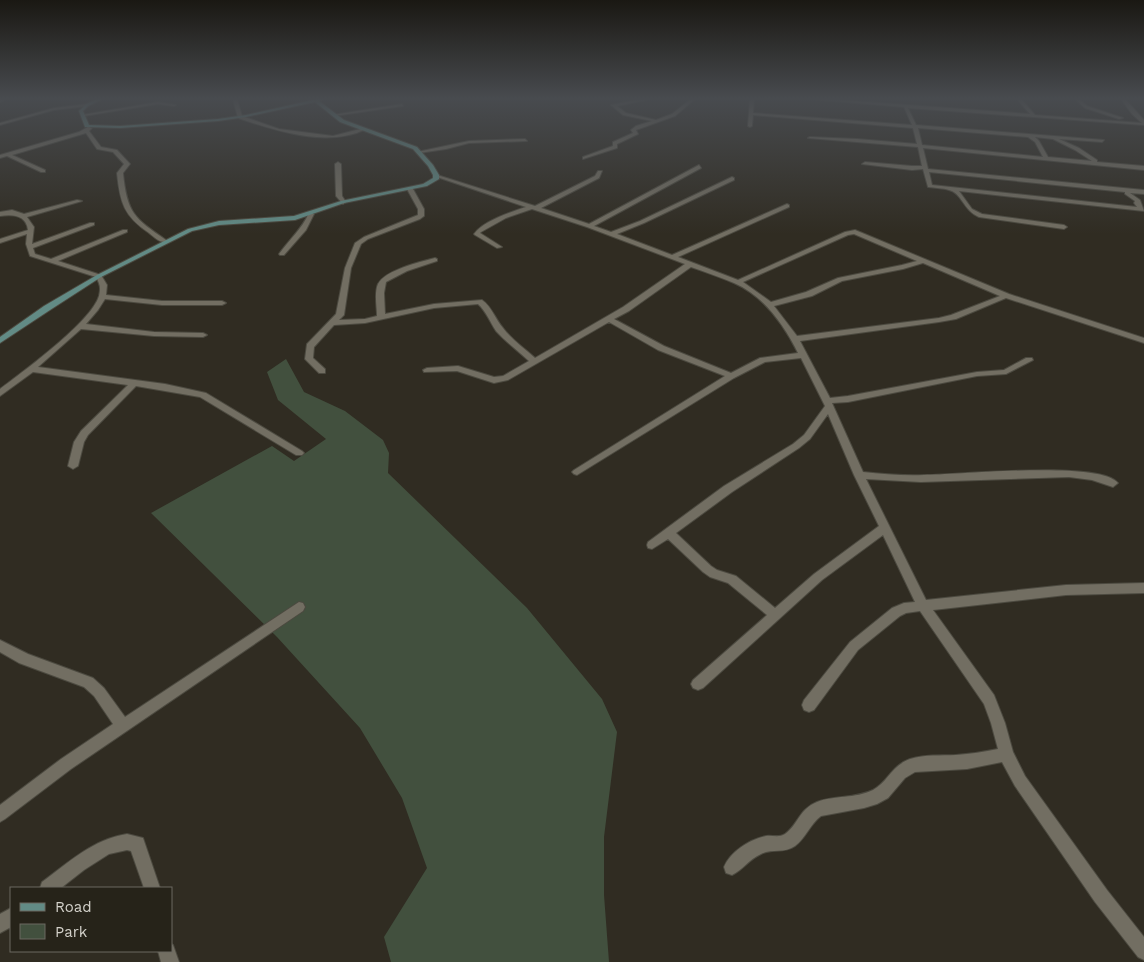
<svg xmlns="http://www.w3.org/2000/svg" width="1144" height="962" viewBox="0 0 1144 962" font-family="'Work Sans',sans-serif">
  <rect width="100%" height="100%" fill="#302c22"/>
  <path fill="#42503e" d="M286,359L304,392L345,411L383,440L389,453L388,473L527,608L602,699L617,732L604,837V895L609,962H391L384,937L427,868L402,798L360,728L277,637L151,513L272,446L294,461L326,439L278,400L267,372Z"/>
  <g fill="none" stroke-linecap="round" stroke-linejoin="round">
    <defs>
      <path id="street" d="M0,99H6L0,102Z
        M233,99H237L242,116L279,129L333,136L364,128L366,129C328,148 276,131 238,118Z
        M641,99H651L617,106L626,113L656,120L672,114L691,99H695L675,116L636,130L638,134L617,144V148L583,159V157L613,146V142L633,133L631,130L636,126L652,121L623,115L611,105Z
        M750,99H754L753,113L912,125L904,107L808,99H827L1030,114L1017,99H1021L1035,115L1142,123L1132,114L1121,99H1125L1144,120V125L908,108L916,125L1104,140L1102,142L1059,139L1079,148L1097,160V162L1144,166V170L923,148L928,169L1144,190V194L1130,193L1140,200L1144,211L959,191L972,209L982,214L1064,225L1067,227L1064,229L979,217C963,210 962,193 949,190C943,188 935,188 928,187L923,169L912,170L862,164L865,162L912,166H922L918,147L808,138L810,137L857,139L917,144L913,128L753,115L752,126L750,127L748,126ZM918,128L1028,137L1035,142L1043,157L922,145ZM1035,137L1053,139L1075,150L1092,161L1048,157L1039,141ZM929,172L1125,192V194L1135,201L1134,203L1137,207L932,185Z
        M1075,99H1079L1087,106L1123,118L1119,119L1085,108Z
        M158,102L176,105L174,106L158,104L84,116L82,115Z
        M87,104L88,106L54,110L0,125V123L54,108Z
        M402,104L403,106L334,116L332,115Z
        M88,127L92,128L89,131L101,147L117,150L130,164L123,173C127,213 134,218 166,240V242C160,243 154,237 149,233C124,216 120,203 117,173L124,164L113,152L97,149L86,133L12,155L45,170V172H41L7,156L0,158V155L79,132Z
        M525,139L527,141L469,143L446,149L419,153L417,152L469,141Z
        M338,162L341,164L342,196L346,202L343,204L336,196L335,164Z
        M699,165L701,168L594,226L611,232L640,221L732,177L734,178V180L644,223L617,234L672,255L787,204L789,205V207L678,257L738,280L845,232L855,230L1009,294L1144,338V343L1006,298L956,319L939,322L800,341L830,398L848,396L977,372L1004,370L1026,358H1032L1033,360L1006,374L977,376L848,402L832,403L863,472C883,474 904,476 924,475C957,475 1100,460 1118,483L1113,487L1092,480L1069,477L921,482L866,479L926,600L1066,585L1144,583V593L1066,595L933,610L994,695L1005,723L1013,752L1025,776L1107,890L1144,937V960L1138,957L1095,902L1015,786L1002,762L967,769L915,772L905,778L888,798L877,804L864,808L821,816C810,824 806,838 795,846C784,854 772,848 761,854C749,859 743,870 732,875L726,873L724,867C730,852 750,839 766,836C772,835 779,838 785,834C798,825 799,809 817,802C834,795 855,799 873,790C888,782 891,766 910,759C925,754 941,756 956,755C970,754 984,752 998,749L991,723L984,704L920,611L906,613L900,616L858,650L814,710L809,712L804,710L802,705L804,700L850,642L892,608L904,603L915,602L883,535L822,580L703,688L698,690L693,688L691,684L693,680L767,615L728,583L710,577L703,572L668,539L652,549L648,548L647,545L648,542L724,486L793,444L804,435L825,406L801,358L765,362L734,378L577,475L574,474L572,472L574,470L725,376L658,350L609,322L508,380L494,383L457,371L424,372L423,370L427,368L458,366L494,377L503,376L529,361C518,351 506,342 496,331C490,322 486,311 478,304L434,308L365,323L334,325L314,347L313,358L325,369V373H319L305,359L307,344L336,314L345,268L355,243L364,237L418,215V209L407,189L410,187L413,189L424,209V216L420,219L368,239L361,244L351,268L344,315L339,320L365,319L377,316C377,307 374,293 378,284C385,270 420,262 435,258L437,259V261L407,271L386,282L384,293L385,314L434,304L482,300C492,307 495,319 503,328C512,340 524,348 535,358L623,307L685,264L587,227L532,209L506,218L481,232L480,233L502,247L497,248L475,235L474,234C483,221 511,212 526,207L434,176V174L535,206L595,176L598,171H602L599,178L541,208L589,224ZM854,234L917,261L902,265L838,278L806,292L771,302L743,282L848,235ZM923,263L1000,296L951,315L939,318L797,336L774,306L812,296L842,281L903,269ZM691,267C705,272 720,277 734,283C764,296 784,325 798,353L760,358L731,373L664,346L614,319L629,311ZM828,414L854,475L879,526L814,574L775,608L736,576L717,570L711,566L676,533L732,492L799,448L810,439Z
        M77,200L82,201L27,217L34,227L32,244L90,223H94V225L33,248L35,254L51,259L123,230H127V232L58,261L101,275L107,285L106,295L162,301H222L226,303L222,305H162L105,299L98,310L86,324L154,332L203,333L207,335L203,337L154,336L81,329L38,367L165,384L206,393L302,451L304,453L302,455H296L200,397L136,386L88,435L84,442L78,466L73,469L68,466L74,442L81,431L128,385L33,372L0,396V389C24,371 91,322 99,296C101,288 100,284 96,277L30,256L26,244L27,234L0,243V239L28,230C26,215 13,214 0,216V212L12,210L24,214Z
        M309,213L314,214L306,230L284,255H280L279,254C289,240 302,229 309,213Z
        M299,602L303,603L305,607L303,611L71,769L5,819L0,822V805L61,759L113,724L94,696L84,687L19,663L0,652V640L28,654L93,678L104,688L125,717Z
        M127,834L143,838L160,888H144L131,851L127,850L109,854L84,870L61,888H40L42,882C68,863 93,839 127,834Z
        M11,908V927L0,933V914Z
        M171,944L173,945L179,962H161L158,951H171Z"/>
      <path id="secondary" d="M97,99H103L88,106L83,111L89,125L120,126L218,119L246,115L317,99H325L319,101L344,120L417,147L433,165L439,175V179L427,186L344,203L295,220L219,225L192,231L101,277L50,310L0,343V337L44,306L97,275L188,229L219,221L294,216L341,201L423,184L433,178V175L428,166L413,149L340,122L315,102L246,117L218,121L120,128L85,127L79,111L86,104Z"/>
    </defs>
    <use href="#street" stroke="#4c4a40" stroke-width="2"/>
    <use href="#secondary" stroke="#4c4a40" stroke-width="2"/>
    <use href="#street" fill="#726e62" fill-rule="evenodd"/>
    <use href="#secondary" fill="#628b85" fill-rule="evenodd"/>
  </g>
  <linearGradient id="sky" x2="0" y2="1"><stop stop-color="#1a1813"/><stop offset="0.42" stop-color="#484b4f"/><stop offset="1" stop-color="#484b4f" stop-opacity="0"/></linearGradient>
  <rect width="1144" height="234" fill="url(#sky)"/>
  <rect x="10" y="887" width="162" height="65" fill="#262319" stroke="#6b6960"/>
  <rect x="20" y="903" width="25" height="8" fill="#628b85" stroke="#6b6960"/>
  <text x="55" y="912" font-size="15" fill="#d3d1ca">Road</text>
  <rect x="20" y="924" width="25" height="15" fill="#42503e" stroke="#6b6960"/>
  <text x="55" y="937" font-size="15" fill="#d3d1ca">Park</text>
</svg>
